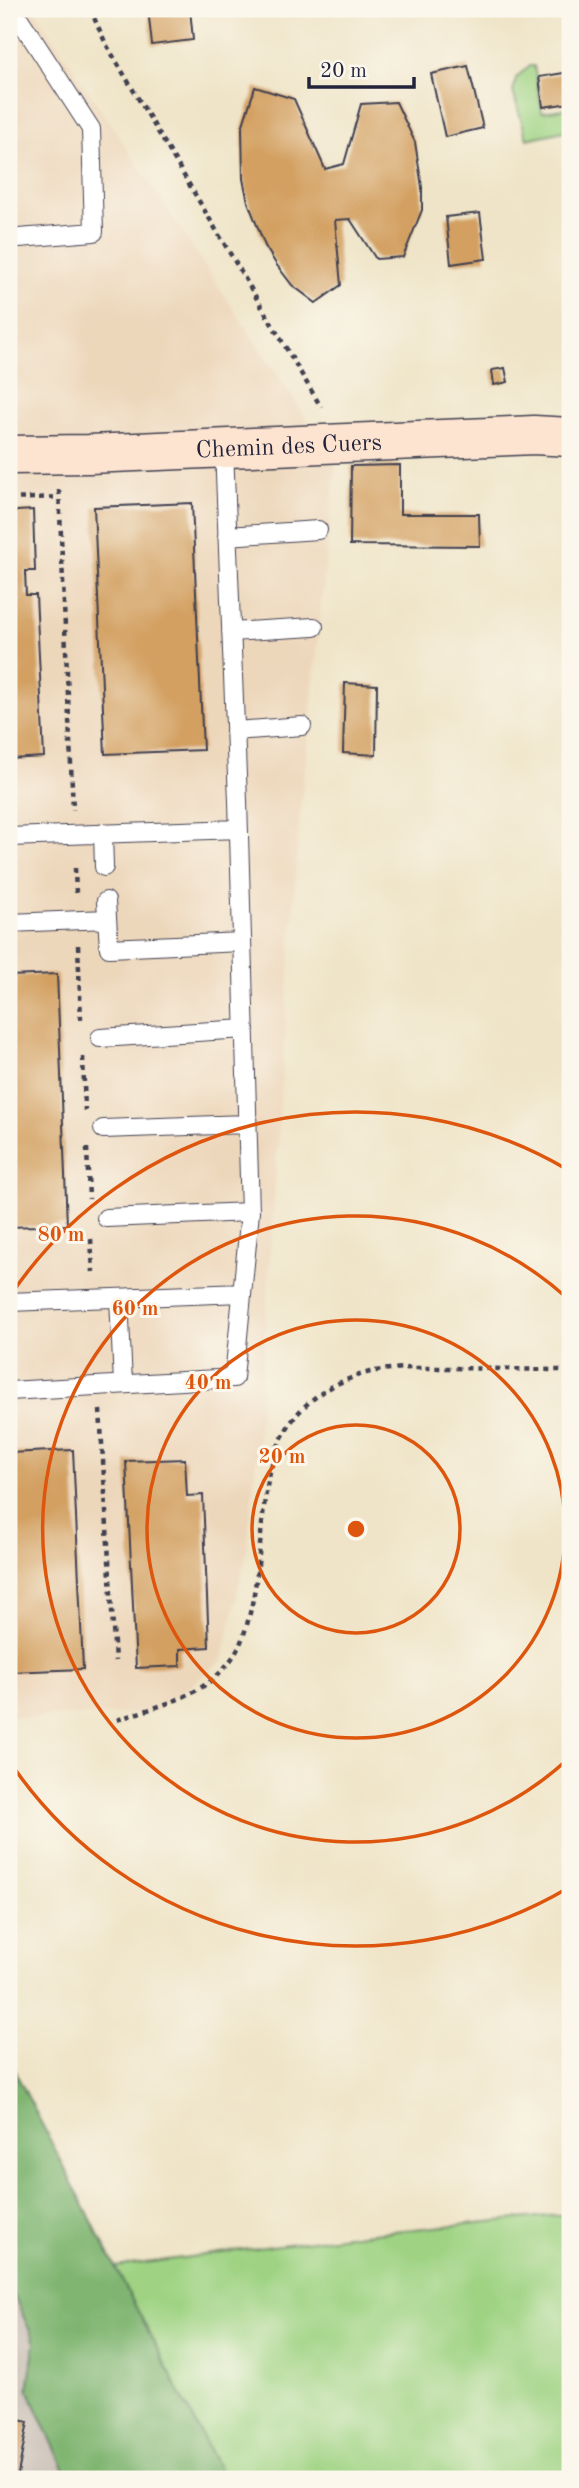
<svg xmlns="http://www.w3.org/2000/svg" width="579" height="2488" viewBox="0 0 579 2488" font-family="'Old Standard TT',serif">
  <rect width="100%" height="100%" fill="#fbf7ec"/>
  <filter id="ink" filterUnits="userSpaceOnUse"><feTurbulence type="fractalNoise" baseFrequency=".0143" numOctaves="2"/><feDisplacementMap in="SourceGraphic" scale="14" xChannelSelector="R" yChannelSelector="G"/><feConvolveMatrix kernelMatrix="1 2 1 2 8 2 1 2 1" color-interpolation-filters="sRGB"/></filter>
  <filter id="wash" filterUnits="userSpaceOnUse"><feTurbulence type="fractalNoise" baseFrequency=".00686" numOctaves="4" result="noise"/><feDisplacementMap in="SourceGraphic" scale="28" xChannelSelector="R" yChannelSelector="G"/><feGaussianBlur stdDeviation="1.57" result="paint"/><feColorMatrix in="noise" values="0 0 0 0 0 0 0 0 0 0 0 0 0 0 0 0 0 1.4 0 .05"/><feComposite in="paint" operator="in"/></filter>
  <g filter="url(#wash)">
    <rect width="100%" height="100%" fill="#efe4c7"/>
    <path fill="#edd7bb" d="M9,9H34L336,463L299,825L257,1453L246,1557L222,1661L154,1713L9,1717Z"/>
    <path fill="#ccc2b9" d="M9,2285L35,2342L28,2389L69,2479H9Z"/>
    <path fill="#9fd383" stroke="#607a5f" stroke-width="2" d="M529,66H534L542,112L570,108V131L568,130L527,139L513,92L516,78Z
      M570,2214V2479H224L115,2267L362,2234Z"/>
    <path fill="#7fb571" stroke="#506c56" stroke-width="2" d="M9,2060L224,2479H69L28,2389L35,2342L9,2285Z"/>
    <g id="blocks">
      <path fill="#d3a062" d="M148,9H190L193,40L152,45Z
        M468,66L483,128L445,137L431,74Z
        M570,72V103L543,107L539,77Z
        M255,87L294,99L325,169L344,164L361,104L396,102L415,142L422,187V210L403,257L376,259L350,219L335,220L341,285L316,303L292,285L276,264L265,246L248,202L243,179L242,128Z
        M480,213L486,259L451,264L446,217Z
        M505,368L508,382L494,385L492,370Z
        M400,465V514H479L480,546L350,545L351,466Z
        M192,503L203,750L105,754L94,507Z
        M33,510L35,571H25L26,595H36L44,757L9,759V516L17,511Z
        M345,683L377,685L376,755L343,753Z
        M57,974L67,1225L9,1227V976Z
        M73,1450L83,1669L9,1672V1453Z
        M185,1459L187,1496L203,1495L209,1647L180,1649V1666L136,1668L126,1461Z
        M9,2418L28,2422L17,2479H9Z"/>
    </g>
  </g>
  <g filter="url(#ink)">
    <use href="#blocks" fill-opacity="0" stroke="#413f50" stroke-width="2"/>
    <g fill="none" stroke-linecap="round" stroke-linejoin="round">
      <defs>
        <path id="lane" d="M13,9L91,129L94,232L19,238
          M227,536L318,530
          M231,632L314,627
          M235,731L302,726
          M103,833L104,867
          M9,837L239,829
          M106,901L109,948L242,942
          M9,923L107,919
          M100,1038L245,1029
          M103,1129L246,1124
          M106,1218L250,1212
          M119,1298L123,1384
          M9,1302L242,1293
          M9,1391L234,1378L250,1212L238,801L224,449"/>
        <g id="secondary">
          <path id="s1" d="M9,455L89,454L534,435L570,437"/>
        </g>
      </defs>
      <use href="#lane" stroke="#413f50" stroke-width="20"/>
      <use href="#secondary" stroke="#413f50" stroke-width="41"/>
      <path stroke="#413f50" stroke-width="4.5" stroke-dasharray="5 5" stroke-linecap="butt" d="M90,9L106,44L321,407
        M59,490L73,810
        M9,499L59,497
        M75,868L76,894
        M78,945L81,1020
        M83,1057L85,1111
        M87,1148L89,1199
        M91,1239L93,1272
        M100,1410L115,1661
        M117,1720C153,1707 200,1698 225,1667C241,1650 247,1627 252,1604C271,1512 247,1409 363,1374C387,1367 413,1368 437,1368C482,1368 526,1370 570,1370"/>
      <use href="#lane" stroke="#fff" stroke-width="18"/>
      <use href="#secondary" stroke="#fde4d1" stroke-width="38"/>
    </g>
  </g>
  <g fill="none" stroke="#de560e" stroke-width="3.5">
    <circle cx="356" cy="1529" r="104"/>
    <circle cx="356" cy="1529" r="209"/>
    <path d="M569 1758A313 313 0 1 1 569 1300"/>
    <path d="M568 1888A417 417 0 0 1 10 1762M10 1296A417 417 0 0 1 568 1170"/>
  </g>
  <g text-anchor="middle" stroke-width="6" stroke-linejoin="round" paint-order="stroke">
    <g font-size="24" fill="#22223b" stroke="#fbf7ec">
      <text dy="8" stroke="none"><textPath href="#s1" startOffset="280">Chemin des Cuers</textPath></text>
    </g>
  </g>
  <circle cx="356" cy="1529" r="10" fill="#de560e" stroke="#fbf7ec" stroke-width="3.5"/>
  <g font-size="21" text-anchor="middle" font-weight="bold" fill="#de560e" stroke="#fbf7ec" stroke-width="6" stroke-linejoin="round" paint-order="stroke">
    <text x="61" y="1241">80 m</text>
    <text x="135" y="1315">60 m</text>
    <text x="208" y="1389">40 m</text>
    <text x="282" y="1463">20 m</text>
  </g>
  <rect width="579" height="2488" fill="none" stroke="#fbf7ec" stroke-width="35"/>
  <path d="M309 77v10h105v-10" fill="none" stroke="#22223b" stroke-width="3.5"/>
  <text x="320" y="77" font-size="21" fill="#22223b" stroke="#fbf7ec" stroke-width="5" paint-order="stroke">20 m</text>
</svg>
